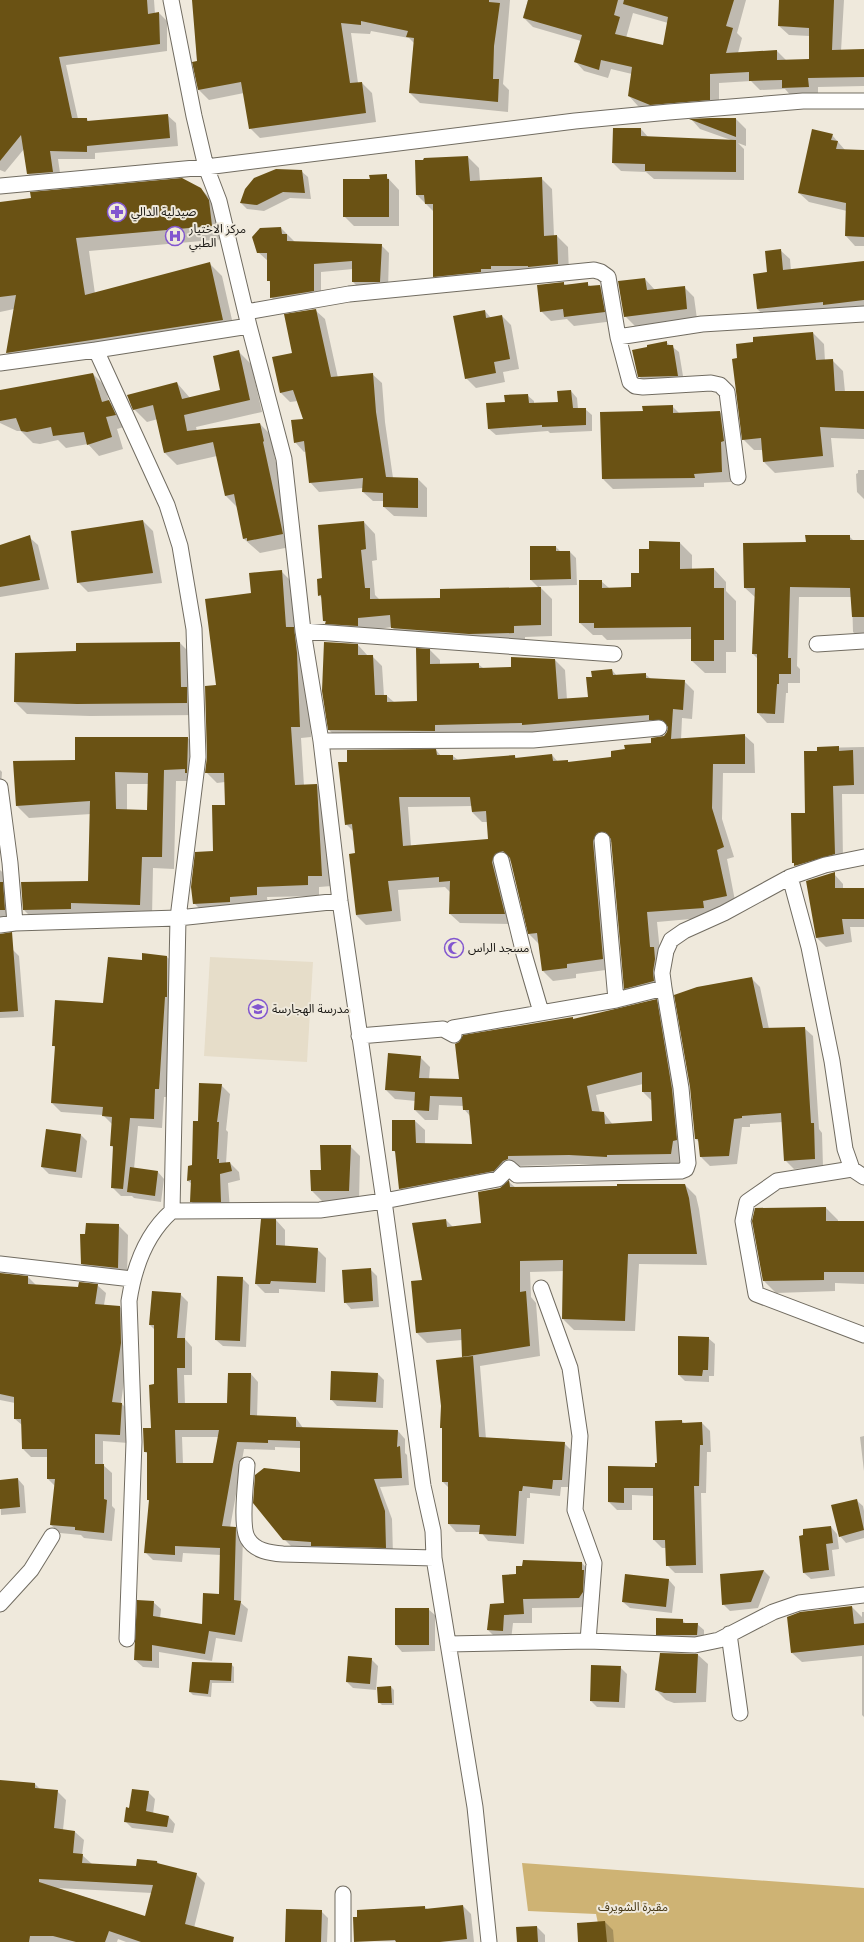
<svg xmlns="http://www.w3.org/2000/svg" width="864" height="1942" viewBox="0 0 864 1942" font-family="Lato,'Noto Sans Arabic',sans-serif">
  <rect width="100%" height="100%" fill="#efe9dc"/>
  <path fill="#e6ddc9" d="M210,957L313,962L307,1062L204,1056Z"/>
  <path fill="#ceb374" d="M522,1863L864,1888V1942H602L596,1914L528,1911Z"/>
  <path fill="#0003" fill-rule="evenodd" d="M0,0H154L155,14L159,13L167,21V51L66,65L78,119H87L89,122L167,115L176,123L178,146L95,153V159H58L61,180L36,182L28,174L24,149L5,172L0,170Z
    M193,0H510L503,84L509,90L508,112L420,103L410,93L415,44L409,38L371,31L370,34L351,33L358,83H362L372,93L376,122L260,138L250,128L244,93L209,100L199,90Z
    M528,0H746L737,33L742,38L738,53L777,51L786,60H810V36L789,35L779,26L780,0H844L841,51L864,50V86L818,87V96L792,97L785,89L760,90L751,81L719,83V109L660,114L638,106L629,96L632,74L611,69L608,78L584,71L575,61L581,41L533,27L523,17ZM633,13L668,23L664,46L626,38Z
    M736,119L746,129V146L738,143L744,149V180L654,179L646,172L621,171L613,163L641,129L649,138L731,140L700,129L692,120Z
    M832,135L845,150L864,151V246H855L846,236L847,211L809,202L799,193Z
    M468,157L479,168L480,181L541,178L552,189L554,236H557L568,247L569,275L445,287L434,276V212L417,195L416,161Z
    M301,171L308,177L311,199L290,198L264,211L247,209L241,203Z
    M386,176L399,190V226H354L344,216L371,180Z
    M201,189L214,202L224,239L89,251L95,294L209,263L222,276L235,333L19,365L7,353L14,309L0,312V203Z
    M281,228L295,242L381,245L389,253L388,290H361L353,282V269L321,272V299L279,305L271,297L268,261L258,252Z
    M780,250L790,259L791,271L864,262V310L767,318L757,309L768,273Z
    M645,279L655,290L684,287L694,297L697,319L635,326L625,316Z
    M563,283L566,285L587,283L591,287L600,286L610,296L614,321L574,326L567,319L551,321L541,311Z
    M315,310L325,319L338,378L372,374L382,383L385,422L393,478L418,479L427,488V517L394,516L384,507V501H373L363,492V488L319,492L310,482L307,451L304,452L295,442L304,420L298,401L290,402L281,393L274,358L293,354Z
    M485,311L491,318L502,316L511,325L519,369L503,372L505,382L476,388L466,378Z
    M813,333L824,344L825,361L832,360L843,371L845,392H864V439L831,438L834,467L775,473L764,462L763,450H754L743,439Z
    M666,342L679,352L684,382L645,383L639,376Z
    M239,352L251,364L262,412L196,427L197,431L260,424L273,437L276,453L274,454L295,546L260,553L244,539L238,508L226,496L217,456L177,465L165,453L158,419L147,422L134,409L177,383L190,398L221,391Z
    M93,374L105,386L109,402L121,413L127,426L117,429L123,449L99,456L88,444L66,448L58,440L40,444L33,443L21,431H17L0,423V391Z
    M571,391L577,398L578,409H585L592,415V431L550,433L548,431L496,435L489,429L506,403L527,395L534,401V404L559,403Z
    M672,406L680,414L720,412L730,422L731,482L704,483V487L613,489L603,479L644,412Z
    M858,470H864V499L857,492L856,474L858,473Z
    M143,521L153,531L162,583L88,592L78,582Z
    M364,522L375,534L377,560L372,561L375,595L380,600L441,599L539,588L531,580L556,547L561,552H570L576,558L577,585L539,586L552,599V636L525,637V644L403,639L392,627L338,635L324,621L322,598L319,595L323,579Z
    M849,536L854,541H864V642L853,632L852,597H799L797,666L800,669V683H788V693H786L784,723H767L758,713V659L753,654L755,597L745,588L807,543Z
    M29,537L38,545L49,589L0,597V546Z
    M680,543L692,555V570L714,569L726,582V591L736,601V652H726V673H705L692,661V639L607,640L602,635H593L580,623L601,581L609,588H632L650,550Z
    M281,571L292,582L308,664L311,737L301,738L304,786L317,785L328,796L332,886L319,887V896L267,897L268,906L205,914L194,903L214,852L226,806L225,782L217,783L206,772L217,686L252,594Z
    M180,643L192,655L199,715L90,716L27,714L15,702L77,652Z
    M358,645L368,656H372L382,666L384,696H387L394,702H418L430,650L440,660V665L478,664L483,668H512L555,660L565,670L567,700L589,698L593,678L612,670L617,676L645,674L651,679L684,681L694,691L692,719L682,718L681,740L744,735L754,744L755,773H723L722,819L734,857L727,859L736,906L713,917L657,922L663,982L635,998L625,988L612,842H606L613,969L576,974V978L553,981L543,971L539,944L529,934L512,861L504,863L514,924L460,923L450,914V892L445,887L398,890L401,921L366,925L356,915V854L354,832L346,824L436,750L441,756H453L458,760L515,756L517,759L552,755L558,762L567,761L569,763L612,758L653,744L665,736L668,729L339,740L329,730ZM472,806V812L482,822H488L489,840L411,846L408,807Z
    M76,738H188L200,750L195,781H176L174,869L153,868L152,916L36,922L24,910L89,882L91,814L29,818L17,806L76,761ZM127,784H148V811L127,810Z
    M864,747V794H842L843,861L802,871L793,862L806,814L818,748Z
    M0,770L2,772L0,803Z
    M0,870L10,879L14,920H0Z
    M835,875L843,884V889H864V927H850L852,942L826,947L817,938Z
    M0,950H13L19,956L24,1017L0,1018Z
    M167,957L176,965L168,1097H164L162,1128L138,1126L134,1169L158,1172L164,1179L161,1202L134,1198L132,1196H121L112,1187L114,1148L111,1146L112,1124L103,1115L61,1112L52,1103L56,1048L53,1045L104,1004L142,961Z
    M752,979L760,987L769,1029L804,1028L813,1036L819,1129L822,1133L823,1167L794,1169L785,1160L783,1122L750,1124V1127H742L737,1164L710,1166L701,1157L699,1142L696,1139Z
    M656,1000L666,1010L681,1163L616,1164V1166L579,1164L517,1166L409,1198L400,1189L397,1154L393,1150V1121H415L425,1130V1144L473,1145L470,1116L464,1109V1106L439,1105L438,1120H425L415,1110L416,1101L395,1099L386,1090L420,1057L430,1067L429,1079L460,1080L572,1018L574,1020ZM643,1084V1092L652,1101L653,1122L613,1125L604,1113H600L596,1095Z
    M221,1085L230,1094L226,1130L228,1132L226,1163H230L239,1172L240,1180L228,1183L230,1210L200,1211L191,1201L192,1184L188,1181L189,1167L193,1166L199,1122Z
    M80,1134L87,1141L82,1178L49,1174L42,1167Z
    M350,1146L360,1156L359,1201H322L312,1191L322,1171Z
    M509,1182L516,1188L685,1185L696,1196L699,1209L707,1265L639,1264L635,1331L574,1330L563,1319L564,1271L530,1272L531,1297L536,1303L540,1356L480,1366L486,1439L564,1443L572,1451L570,1487H561L560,1496L530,1493V1498H527L524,1544L488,1541L481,1532H456L449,1524V1488L443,1482L442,1406L465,1358L462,1340L427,1343L417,1333L423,1281L446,1220L453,1227L482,1224L501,1189Z
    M826,1208L838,1220V1222H864V1284L835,1283V1291L776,1293L764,1281Z
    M276,1220L285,1230V1247L317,1249L326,1258L325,1292L279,1289V1293H265L256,1284Z
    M118,1225L128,1235L127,1278L92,1274L82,1264Z
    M370,1269L377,1276L379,1307L351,1309L345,1302Z
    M0,1274L28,1277L36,1285L79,1288L97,1285L106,1293L104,1305L120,1307L128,1315V1352L121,1403L130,1412L128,1443L103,1441V1465L112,1473V1506L115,1509L112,1541L84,1538L81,1535L60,1533L51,1525L55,1486L48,1479V1457H31L23,1449L22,1425L15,1419V1403L0,1400Z
    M242,1278L249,1285L246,1347L223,1346L216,1340Z
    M180,1294L188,1302L185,1339L192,1347V1375H184L185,1404H228L251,1374L258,1382L257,1417L296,1418L303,1428L398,1431L405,1439V1453L407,1455L409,1485L380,1487L392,1519L393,1555L292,1547L284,1539L300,1473L301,1448L275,1447V1450L244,1449L230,1528H235L243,1536L241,1603L248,1609L242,1642L216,1638L212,1661L159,1652V1668L143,1667L135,1660L153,1602L161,1609L160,1619L203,1625L220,1595L221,1555L183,1553L182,1562L153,1560L145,1552L150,1501L148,1500V1454L145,1452L152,1429L155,1385V1330L150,1325ZM182,1437H219L214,1464H183Z
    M708,1338L715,1344L714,1376H709V1382L685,1381L679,1375Z
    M378,1374L384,1380L383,1408L337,1406L331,1399Z
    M682,1421L685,1424L702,1423L710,1431L711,1452H707L706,1493H701L703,1573H675L667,1565L666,1548H662L654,1540V1496L632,1495V1510H617L609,1502V1467L656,1468Z
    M864,1436V1471L860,1437Z
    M18,1479L24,1486L26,1513L1,1515L0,1481Z
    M856,1500L863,1506L864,1511V1538L846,1543L840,1536Z
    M831,1527L837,1534L839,1549L832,1550L835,1576L811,1579L804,1573Z
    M582,1563L591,1573L588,1607L532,1608V1623H513L511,1640L497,1639L488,1630L505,1604Z
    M764,1571L770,1577L758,1608L730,1611L723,1604L721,1575Z
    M626,1575L669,1580L675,1587L672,1613L630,1608L623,1602Z
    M852,1607L862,1617V1612H864V1717L862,1715V1656L802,1662L792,1653Z
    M396,1609H428L435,1615V1651L402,1652L396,1645Z
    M682,1620L686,1624H697L704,1630V1641H663L657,1634Z
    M698,1655L708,1664L706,1702L674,1703L666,1700L656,1690Z
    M371,1659L378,1666L376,1690L353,1688L347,1682Z
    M231,1664L234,1667V1683H212L211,1697L193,1695L190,1692Z
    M620,1667L627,1674L625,1708L597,1707L591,1701Z
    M391,1687L394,1690V1705H382L379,1702Z
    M0,1781L35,1784L41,1790L57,1791L66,1800L63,1830L75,1832L84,1840L82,1855L92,1864L137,1868L157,1861L160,1865L196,1874L205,1883L194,1928L226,1942H126L118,1939L117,1942H0ZM57,1888L152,1893L146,1917Z
    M148,1792L155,1799L153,1814L169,1817L175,1824L173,1833L132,1828L125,1821L130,1809Z
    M463,1906L471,1914L474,1942L355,1941L425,1907L428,1910Z
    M321,1911L328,1918L327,1942H286Z
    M605,1922L613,1930L614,1942H579Z
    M537,1927L545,1935V1942H518Z"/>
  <path fill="#6a5214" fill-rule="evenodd" d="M0,0H147L148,14L159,12L160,44L59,57L72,118H87V121L168,114L170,138L87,146V152L50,151L53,172L27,174L21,135L0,161Z
    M192,0H489V2L500,3L494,46L493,79H499L498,102L409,93L414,38L406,37L408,31L361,21V25L341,23L350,83L362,82L366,113L249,129L241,82L198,90L192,62L197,61Z
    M528,0H618L614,15L620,17L615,34L663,45L668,17L623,4L624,0H734L726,26L733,28L726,53L777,50V60L809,59V28L778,26L779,0H834L832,50L864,49V77L808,78L809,87L782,88V80L749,81V72L710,74V100L650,105L628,96L632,67L601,60L599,70L574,62L582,35L523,18Z
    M710,118H736V137L689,119Z
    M613,128H641V136L736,140V172L645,171V164L612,163Z
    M812,129L833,134L831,140L838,141L836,149L864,150V237L845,236L846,203L798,193Z
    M468,156L470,181L542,177L544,236L557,235L558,264L528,267V266H491V269H481V272L433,277V204H425L424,195H416L415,160H423L424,158Z
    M276,169L302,170L305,193L283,192L257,205L240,203L245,189L254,178Z
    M387,174V179H389V217H343V179H370L369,175Z
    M182,178L201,188L209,200L212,226L76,238L85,295L210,262L223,320L6,353L16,295L0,297V202L31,198L30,192Z
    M281,227L282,234H287V241L382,244L380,282H352V261L314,264V291L270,298V281H267V253H257L252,237L260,228Z
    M781,249L783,270L864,261V300L823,305V302L757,309L753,274L767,272L765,251Z
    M645,278L647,290L685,286L687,309L624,317L618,281Z
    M564,282V285L588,282V286L600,285L605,312L564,317L563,309L540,312L537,285Z
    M316,309L331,377L373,373L376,412L386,477L418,478V508L383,507V493L362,492L363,478L309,483L304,441L294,443L291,420L303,419L293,390L280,393L272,357L292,353L284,314Z
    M485,310L486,318L502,315L510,359L494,362L496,373L465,379L453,316Z
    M813,332L816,360L833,359L835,391H864V429L820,427L823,456L763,462L761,438L742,440L732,359L737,358L736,344L753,342V337Z
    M667,341V345H673L678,376L638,377L632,350L647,347V345Z
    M239,350L250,400L184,415L187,431L260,423L264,441L263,442L283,534L247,541V538L243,539L234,494L225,496L213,442L164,453L153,405L133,410L127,395L177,382L182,399L220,390L213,356Z
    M93,373L102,402L109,400L116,415L106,417L112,437L87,445L84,432L53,436L51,427L27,432L21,431L16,418L0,421V390Z
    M571,390L573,408H586V425L542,427V425L488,429L486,403L505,402L504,395L528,394L529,403L558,402L557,391Z
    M673,405V413L720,411L724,441L721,442L722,472L694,474L695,478L602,479L600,412L643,411L642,406Z
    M143,520L153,573L77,583L71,531Z
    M364,521L366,549L361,550L365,588H370V599L440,598V589L541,587V625L514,626V633L469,634L391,628L390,615L358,618V626L325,624L326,621H323L321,595L318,596L317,579L322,578L318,525Z
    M30,535L40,580L0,587V545Z
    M805,535H850V540H864V617H852L850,588L790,587L788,658H791V674H779V684H777L775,714L757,713V654H752L755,588H744L743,543L806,542Z
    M649,541L680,542V569L714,568V588H724V640H714V661H691V627L594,628V623H579V580H602V588L631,587V573H639V549H649Z
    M530,546H556V551H570L571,579L530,580Z
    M282,570L286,627H294L297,653L300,727H291L295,785L317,784L322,876H308V885L257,887V895L230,897V902L193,904L191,887L195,852L213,851L212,805H225L224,773H205L207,757L205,686L216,685L205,599L251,593L249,573Z
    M180,642L181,687H187V703L77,704L14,702L15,653L76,651V643Z
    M324,642L358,644V655H373L375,695H387V702L417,701L416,648L430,649V664L479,663V668L511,667V657L555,659L558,699L588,697L586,677H592L591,671L612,669L613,675L646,673V678L685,680L683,710L673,709L671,739L745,734V764H713L712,808L724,847L717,850L727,896L703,901L704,908L647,912L650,947H654L655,959L653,972L654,981L624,989L611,839L605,832L597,833L593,841L603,959L567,964V968L542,971L537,933L528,934L510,858L503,851L495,854L492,862L505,914H449L450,881L439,882V877L388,881L392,911L356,915L349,854L355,853L352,824L345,825L338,762H347V750L436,749L437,755H453V760L515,755V758L552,754L553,761L568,760V762L611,757V751L625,749L624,745L651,743V738L664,736L667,732L668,727L662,720H649V715L522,725V723L435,725V731L328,730L322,691ZM399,797H470L472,812L486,811L488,839L403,846Z
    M75,737H188L187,773H185V769L164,770L162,857H142L140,905L71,903V909L23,910L21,882L88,881L90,801L16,806L13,761L75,760ZM115,772L148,773L147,810L116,809Z
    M839,746V751L853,750L854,785L833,786L835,854L794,866V863H792L791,813H805L804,751H817V747Z
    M835,872V888H864V919H842L844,934L816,938L806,881Z
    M0,882H3L5,910H0Z
    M12,932L18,1011L0,1012V934Z
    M142,953L167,956V997H165L159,1089H155L154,1119L130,1118L123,1189L111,1188L113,1146H110L112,1117L102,1116L103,1107L51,1103L55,1046H52L55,1000L103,1003L108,957L142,960Z
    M752,977L763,1028L805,1027L811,1123H814L815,1159L784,1161L781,1113L742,1116V1118L734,1119L729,1156L700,1157L698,1139H695L690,1087L674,995L697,987Z
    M657,999L672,1089L677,1140L673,1141L671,1154L607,1155V1157L569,1155L508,1156V1159L503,1161L494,1171L399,1189L395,1151H392V1120H415L416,1143L472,1144L469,1110H463L462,1097L430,1096L429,1111L414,1110L415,1092L385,1090L388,1053L421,1056L419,1078L459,1079L455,1044L459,1042L463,1035L573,1017V1019ZM642,1072V1092H651L652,1121L605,1124L604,1112L592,1111L587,1086Z
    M199,1083L222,1084L217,1122H219L217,1159H219V1163L230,1162L232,1171L220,1174L221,1202H190L191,1180L187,1181L188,1166L192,1165L193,1121H198Z
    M46,1129L81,1134L76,1172L41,1167Z
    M320,1145H351L349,1191H311L310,1170H321Z
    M130,1167L158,1171L155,1196L127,1192Z
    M509,1180L510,1187L617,1186V1184H685L689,1198L697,1254H628L625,1321L562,1319L563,1260L520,1261V1292L526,1291L530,1346L462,1357L461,1329L416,1333L411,1281L422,1280L412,1223L446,1219L447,1227L481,1223L478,1192L500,1188Z
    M826,1207V1221H864V1272H824V1280L763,1281L752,1221L755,1208Z
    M261,1219H276V1245L318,1248L316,1283L271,1281L270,1284H255Z
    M86,1223L119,1224L118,1268L81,1264L80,1234H85Z
    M371,1268L373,1301L344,1303L342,1270Z
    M0,1273L28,1276V1284L78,1287L79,1282L98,1284L95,1304L120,1306L121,1343L112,1402L122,1403L120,1435L95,1434V1464H104V1499L107,1500L104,1533L75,1530V1527L50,1525L55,1479H47V1449H22L21,1419H14V1397L0,1394Z
    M217,1276L243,1277L240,1341L215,1340Z
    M152,1291L181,1293L177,1338H185V1368H177L178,1403H227L228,1373H251L250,1415L296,1417V1427L398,1430L397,1447L400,1446L402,1478L374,1479L385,1511L386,1548L311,1546V1542L283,1540L253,1503L255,1475L264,1468L300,1472V1441L268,1440V1443L237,1442L222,1526L236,1527L234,1600L241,1601L235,1635L209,1631L205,1654L152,1645V1661L134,1660L137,1600L154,1601L153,1616L202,1624L203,1593L219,1594L220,1548L175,1546V1555L144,1553L149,1500H147V1452H144L143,1428H151L149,1385L154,1384V1325H149ZM175,1430H219L213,1463H176Z
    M678,1336L709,1337L708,1370H703L702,1376L678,1375Z
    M473,1356L479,1437L565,1442L562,1480H553L552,1489L523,1486L522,1491H519L516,1536L479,1534L480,1525L448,1524V1482H442V1428H440L441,1406L436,1360Z
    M331,1371L378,1373L376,1402L330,1400Z
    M682,1420V1423L702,1422L703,1445H700L699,1486H694L696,1565L666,1566L665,1540H653V1488H624V1503L608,1502V1466L655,1467V1463H657L655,1421Z
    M18,1478L20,1507L0,1509V1480Z
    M857,1499L864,1530L839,1537L831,1505Z
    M831,1526L833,1543L826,1544L829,1570L803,1573L799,1536L803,1535V1529Z
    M523,1560L582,1562V1570H584L583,1592L579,1598L523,1599L524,1614L504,1615L503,1631L487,1630L490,1604L504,1603L502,1575L516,1574V1566H522Z
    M764,1570L751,1602L722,1605L720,1574Z
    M625,1574L669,1579L666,1607L622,1602Z
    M852,1606L854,1624L864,1623V1645L791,1653L787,1617L800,1612Z
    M395,1608H429V1645H395Z
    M656,1618L683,1619V1623H698L697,1635H656Z
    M660,1653L698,1654L696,1693H664L655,1690Z
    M348,1656L372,1658L370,1684L346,1682Z
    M192,1662L232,1663L231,1681L210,1680L208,1694L189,1692Z
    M591,1665L621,1666L619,1702L590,1701Z
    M391,1686L392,1703H378L377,1687Z
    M0,1780L35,1783V1788L58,1790L54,1828L75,1831L73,1853L83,1854L82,1863L136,1866L137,1859L157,1861V1863L197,1873L185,1924L234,1937L233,1942H141L109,1931L105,1942H76L53,1936H30L29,1942H0ZM39,1879L153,1885L145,1916L39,1882Z
    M132,1789L149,1791L146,1811L169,1816L167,1827L124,1822L126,1807L129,1808Z
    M463,1905L467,1939L440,1942H396L395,1940L354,1942L353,1917H357V1910L425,1906V1909Z
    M286,1909L322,1910L321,1942H285Z
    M605,1921L607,1942H578L577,1923Z
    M537,1926L538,1942H517L516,1927Z"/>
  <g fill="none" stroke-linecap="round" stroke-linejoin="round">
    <defs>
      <path id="minor" d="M171,0L194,116L206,167L219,201L249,326L284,459L303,631L321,741L340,901L384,1201L423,1486L433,1531L434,1558L475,1807L489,1942
        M0,186L206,167L575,121L669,112L803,101H864
        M246,312L349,294L594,270L601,272L608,277L618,337
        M0,363L96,350
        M738,477L727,392L720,385L711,383L643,387L635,386L630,382L618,337L702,324L864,314
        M303,631L614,654
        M817,644L864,641
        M321,741L533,740L659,728
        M0,787L10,863L15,923
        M602,840L616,1000
        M501,860L524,954L541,1012
        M790,877L809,947L832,1061L845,1149L852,1169L864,1177
        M0,925L15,923L178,918L340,901
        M359,1036L443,1029L454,1035L453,1028L616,1000L664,988L662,973L666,951L671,940L684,931L724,913L790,877L825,865L864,857
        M852,1169L777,1181L747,1202L743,1221L756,1294L864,1335
        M172,1211L178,918L198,757L194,629L180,546L167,505L96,350L249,326
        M0,1264L132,1279
        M541,1288L570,1368L580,1436L575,1510L594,1563L588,1641
        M247,1465C246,1480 240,1527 248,1539C255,1551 270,1553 283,1554L434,1558
        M0,1604L31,1570L52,1536
        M729,1634L740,1713
        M127,1639L134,1442L129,1301C134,1267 146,1234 172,1211L320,1210L384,1201L498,1179L509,1168L517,1175L681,1171L686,1169L688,1163L681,1088L664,988
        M448,1644L588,1641L695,1645L719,1640L773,1612L799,1603L864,1595
        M343,1894V1942"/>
    </defs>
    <use href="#minor" stroke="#716c61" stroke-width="17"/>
    <use href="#minor" stroke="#fff" stroke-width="15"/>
  </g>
  <defs>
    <symbol id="pharmacy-ring" viewBox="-11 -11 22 22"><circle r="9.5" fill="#efe9dc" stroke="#8256cf" stroke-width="1.5"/><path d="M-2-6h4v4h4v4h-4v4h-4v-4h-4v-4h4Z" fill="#8256cf"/></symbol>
    <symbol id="hospital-ring" viewBox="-11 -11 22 22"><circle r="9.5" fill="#efe9dc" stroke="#8256cf" stroke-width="1.5"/><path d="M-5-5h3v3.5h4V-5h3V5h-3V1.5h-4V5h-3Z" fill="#8256cf"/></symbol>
    <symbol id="mosque-ring" viewBox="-11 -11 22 22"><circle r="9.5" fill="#efe9dc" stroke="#8256cf" stroke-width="1.5"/><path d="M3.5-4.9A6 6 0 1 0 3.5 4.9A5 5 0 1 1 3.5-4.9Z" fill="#8256cf"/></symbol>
    <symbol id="school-ring" viewBox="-11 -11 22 22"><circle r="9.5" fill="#efe9dc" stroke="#8256cf" stroke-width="1.5"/><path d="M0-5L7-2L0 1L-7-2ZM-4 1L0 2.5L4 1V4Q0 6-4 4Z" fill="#8256cf"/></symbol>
  </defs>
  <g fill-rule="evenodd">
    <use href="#pharmacy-ring" x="106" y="201" width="22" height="22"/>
    <use href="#hospital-ring" x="164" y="225" width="22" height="22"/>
    <use href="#mosque-ring" x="443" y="937" width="22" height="22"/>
    <use href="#school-ring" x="247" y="998" width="22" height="22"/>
  </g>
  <g text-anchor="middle" stroke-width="4" stroke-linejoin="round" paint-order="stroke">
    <g font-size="12" fill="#1a1814" stroke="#efe9dc" text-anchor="start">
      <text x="131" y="216">صيدلية الدالي</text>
      <text x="189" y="233">مركز الاختيار<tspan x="189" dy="14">الطبي</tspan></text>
      <text x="468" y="952">مسجد الراس</text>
      <text x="272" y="1013">مدرسة الهجارسة</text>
    </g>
    <g font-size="12" fill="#453715" stroke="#efe9dc">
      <text x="633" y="1911">مقبرة الشويرف</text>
    </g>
  </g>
</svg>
